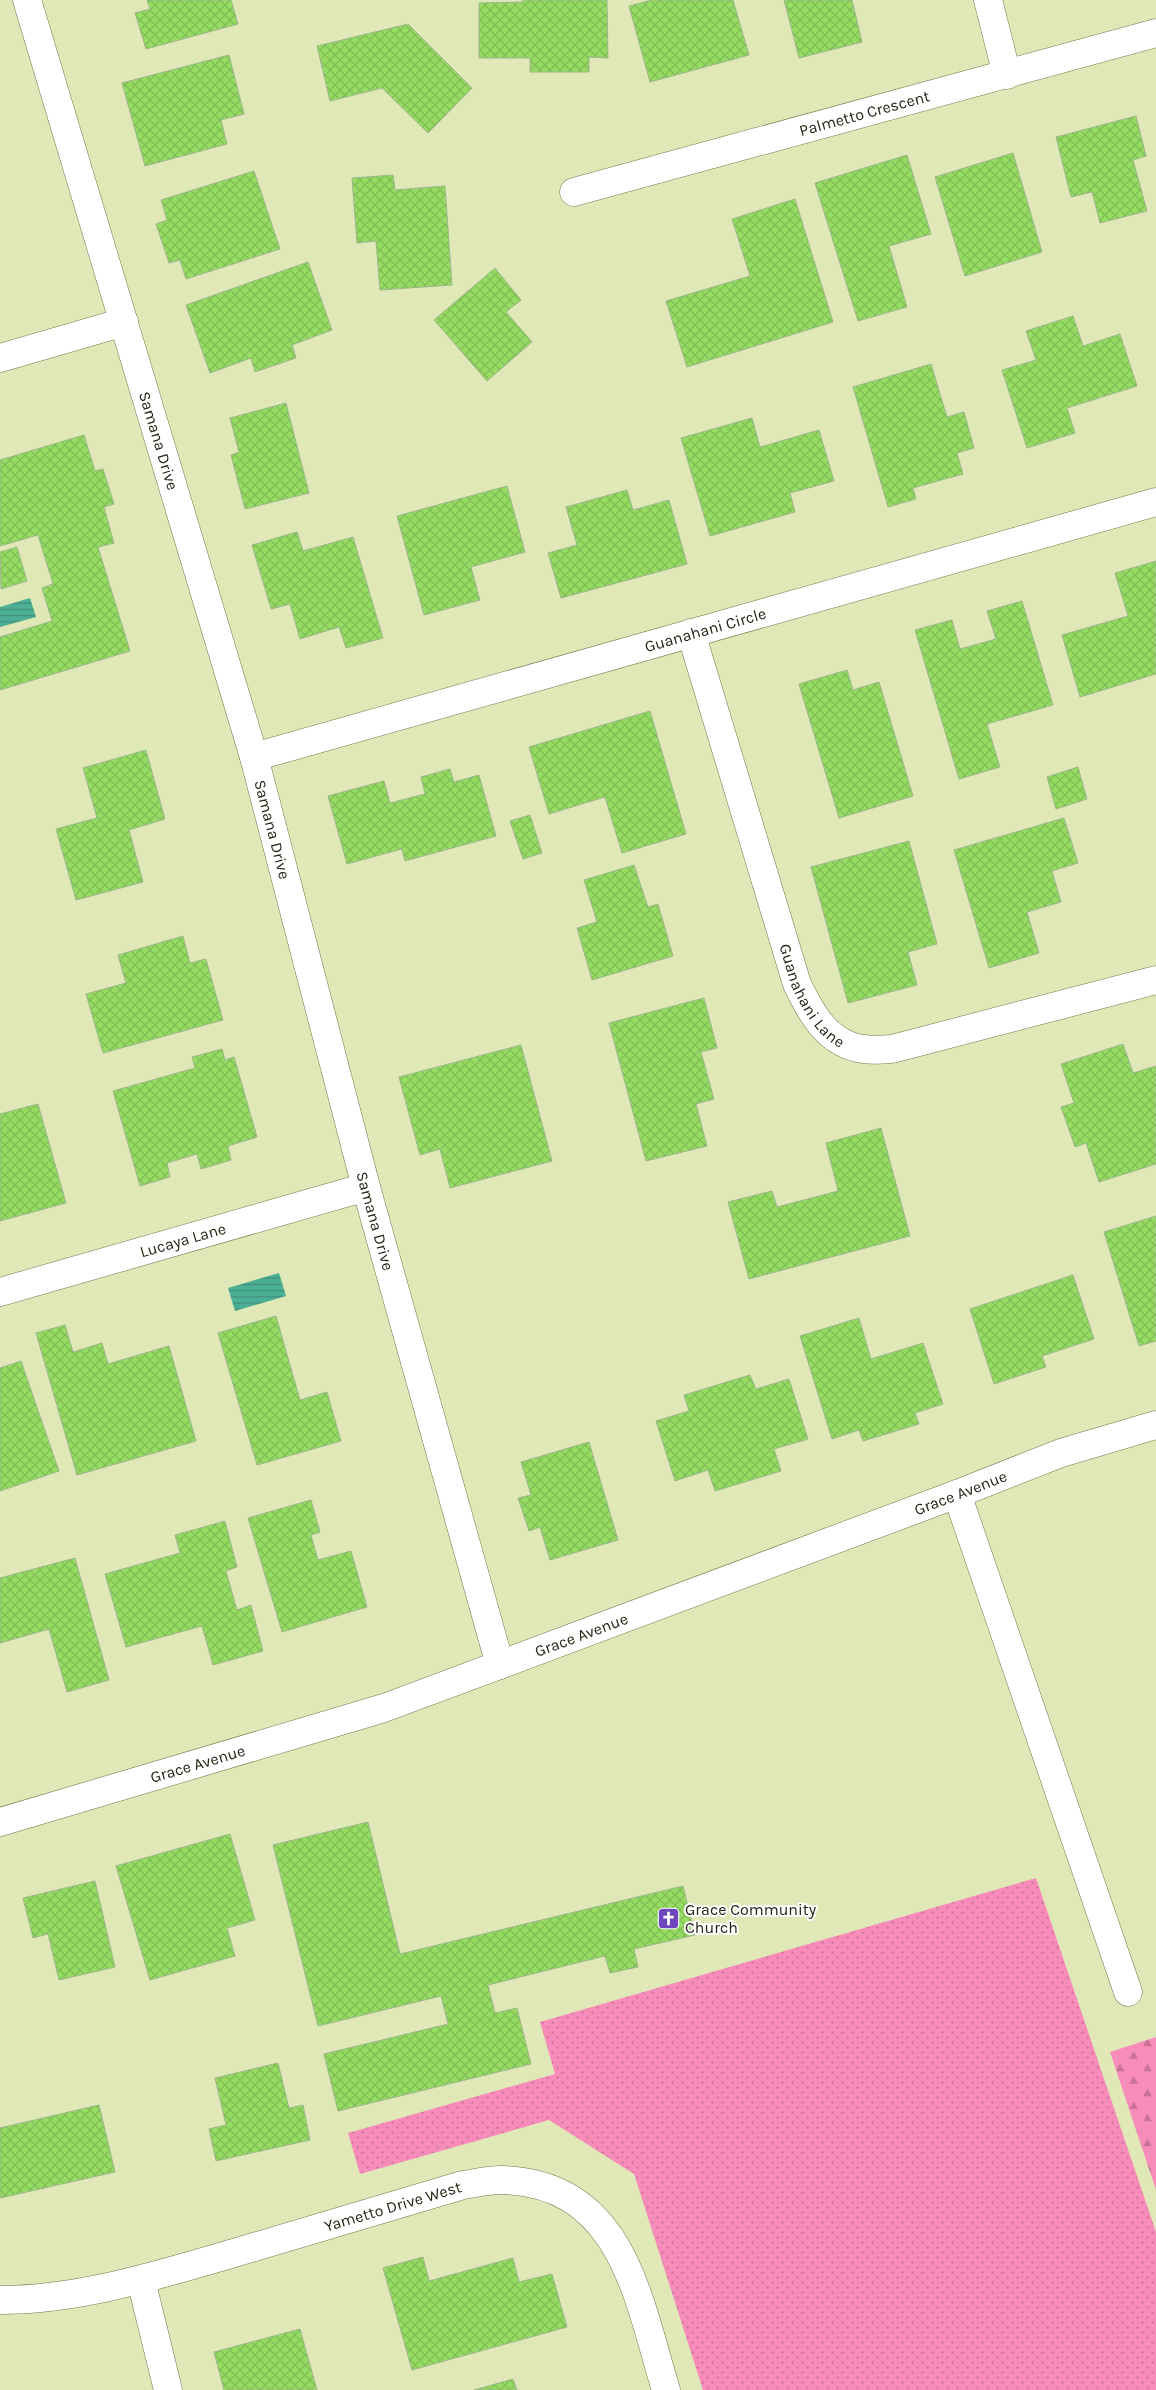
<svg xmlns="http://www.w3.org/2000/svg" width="1156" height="2390" viewBox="0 0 1156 2390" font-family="Karla,sans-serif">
  <defs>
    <pattern id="grass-dots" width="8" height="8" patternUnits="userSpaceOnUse" patternTransform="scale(1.25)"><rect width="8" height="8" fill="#f78cba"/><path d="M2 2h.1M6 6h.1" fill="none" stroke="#c87296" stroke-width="1.8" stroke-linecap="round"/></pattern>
    <pattern id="forest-firs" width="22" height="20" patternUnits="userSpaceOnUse" patternTransform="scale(1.25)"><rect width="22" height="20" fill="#f78cba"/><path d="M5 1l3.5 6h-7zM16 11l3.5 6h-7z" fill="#c87296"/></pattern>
    <pattern id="water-rules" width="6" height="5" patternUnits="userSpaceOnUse" patternTransform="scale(1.25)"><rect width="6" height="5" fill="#4baf96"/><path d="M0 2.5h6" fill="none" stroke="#3e8e79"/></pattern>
    <pattern id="building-cross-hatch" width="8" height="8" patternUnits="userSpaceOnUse" patternTransform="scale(1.25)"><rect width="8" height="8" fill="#96dc63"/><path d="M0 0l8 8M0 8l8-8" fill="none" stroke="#81bd55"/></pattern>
  </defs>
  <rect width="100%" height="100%" fill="#e1e8b7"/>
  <path fill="url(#grass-dots)" d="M1036,1878L1156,2232V2390H703L634,2174L549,2120L360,2174L348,2133L555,2074L540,2022Z"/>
  <path fill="url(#forest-firs)" d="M1156,2037V2190L1110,2052Z"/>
  <path fill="url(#water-rules)" d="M30,598L36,617L0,627V607Z
    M279,1273L286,1296L235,1311L228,1288Z"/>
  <path fill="url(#building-cross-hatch)" stroke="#9cb68d" d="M147,0H231L238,24L146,49L135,13L150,9Z
    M523,0H607L608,58L589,57V72H530V58H479V3L523,2Z
    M652,0H733L749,55L650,82L629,6Z
    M784,0H852L862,42L799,58Z
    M408,24L472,88L428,133L382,88L330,101L317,46Z
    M229,55L244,114L221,120L227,144L145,166L122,83Z
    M1136,116L1146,156L1133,160L1147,211L1100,223L1092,192L1071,197L1056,137Z
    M1013,153L1042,252L965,276L935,177Z
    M907,155L931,234L889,246L907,307L858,321L815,183Z
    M254,171L280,249L186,279L180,260L169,263L156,224L167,220L161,200Z
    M393,175L395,190L445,186L452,285L380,290L376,241L357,243L352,178Z
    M795,199L833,322L687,367L666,301L750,276L732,219Z
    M308,262L332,330L292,345L296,358L255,372L251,358L210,373L186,305Z
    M495,268L521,300L506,312L532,342L487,381L434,320Z
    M1073,316L1083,346L1120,334L1137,386L1067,408L1075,433L1027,448L1002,370L1036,360L1026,331Z
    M931,364L947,417L964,412L974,448L957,453L963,474L913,488L916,499L888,507L853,387Z
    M286,403L309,493L245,509L231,455L239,452L230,418Z
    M752,418L760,447L819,430L834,481L790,493L795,512L710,536L681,438Z
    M84,435L95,471L103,469L114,504L104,507L114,543L98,547L130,651L0,690V637L52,621L42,588L53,584L38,535L0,546V460Z
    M507,486L525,552L471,567L480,600L424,615L397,516Z
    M627,490L633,510L669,500L687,564L561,598L548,553L577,545L566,507Z
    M297,532L303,551L353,537L383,638L346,648L339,627L300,639L290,604L271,609L252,545Z
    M17,547L27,581L1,589L0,552Z
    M1156,561V674L1080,697L1062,635L1128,616L1115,573Z
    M1022,601L1053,705L987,724L1000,767L959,779L915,630L952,620L960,649L996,639L987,611Z
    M847,670L853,690L879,682L913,796L839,818L799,684Z
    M650,711L686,834L622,853L605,797L549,814L529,747Z
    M146,750L165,819L129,830L143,882L76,900L56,829L97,818L83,768Z
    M1078,767L1087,799L1056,809L1047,777Z
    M450,769L454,782L479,775L496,836L405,861L402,849L347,864L328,796L384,781L390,803L425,794L421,777Z
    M530,815L542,853L523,859L510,821Z
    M1064,818L1078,863L1052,871L1061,902L1027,912L1039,953L989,968L954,850Z
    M909,841L937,944L908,952L917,985L848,1003L811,867Z
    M634,865L648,907L658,904L673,956L592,980L577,928L597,922L584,880Z
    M183,936L190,963L206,959L223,1020L103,1053L86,994L126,983L118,955Z
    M704,998L717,1048L701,1052L714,1099L696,1104L707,1146L646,1161L609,1023Z
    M1123,1044L1133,1073L1156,1066V1164L1099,1182L1086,1143L1075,1147L1061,1107L1074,1103L1061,1064Z
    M521,1045L552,1161L450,1188L440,1149L420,1155L399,1077Z
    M222,1049L225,1060L234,1057L257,1137L228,1146L231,1160L201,1169L197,1154L167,1163L170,1177L140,1186L113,1091L195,1068L192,1057Z
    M38,1104L66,1203L0,1221V1114Z
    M881,1128L910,1236L749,1279L728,1202L772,1191L777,1207L838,1191L826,1143Z
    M1156,1216V1341L1139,1346L1104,1232Z
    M1073,1275L1094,1339L1042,1356L1046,1367L994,1384L970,1309Z
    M276,1316L300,1400L327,1392L341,1441L257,1465L218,1333Z
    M859,1318L871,1359L923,1343L943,1404L915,1413L919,1424L863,1441L859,1430L832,1439L800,1336Z
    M65,1325L73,1352L102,1343L108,1364L169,1346L196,1441L77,1475L36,1333Z
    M21,1361L59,1471L0,1491V1368Z
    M750,1375L756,1389L789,1379L808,1439L774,1449L781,1471L715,1491L708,1470L675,1481L656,1421L689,1411L684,1395Z
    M589,1442L618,1540L550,1560L540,1527L529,1531L518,1498L531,1495L521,1462Z
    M311,1500L320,1532L311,1535L318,1560L351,1551L367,1607L282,1632L248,1518Z
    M225,1521L237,1567L226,1571L237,1610L251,1605L263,1651L213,1665L202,1626L126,1647L105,1574L180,1553L175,1535Z
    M75,1558L109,1680L67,1692L49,1629L0,1643V1578Z
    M368,1822L400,1954L683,1886L695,1935L634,1949L638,1967L610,1973L605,1956L488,1985L495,2013L517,2008L531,2064L338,2111L324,2054L448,2024L441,1996L318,2026L273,1845Z
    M230,1834L255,1920L227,1928L235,1956L150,1980L116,1866Z
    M95,1881L115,1967L59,1980L48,1934L33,1938L23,1898Z
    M278,2063L289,2108L303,2105L310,2140L216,2161L209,2129L226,2125L215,2078Z
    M99,2105L115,2172L0,2198V2128Z
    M423,2257L429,2281L513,2258L519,2282L552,2274L567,2327L412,2370L383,2268Z
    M300,2329L317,2390H224L214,2352Z
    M513,2379L517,2390H474Z"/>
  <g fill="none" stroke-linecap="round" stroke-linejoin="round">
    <defs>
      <g id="street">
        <path id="s1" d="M27,0L254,757L366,1187L500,1665"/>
        <path d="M988,0L1007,75"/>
        <path id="s2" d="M574,192L1156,33"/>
        <path d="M0,358L124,322"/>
        <path id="s3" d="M691,633L797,984C811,1013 828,1045 864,1049C873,1051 883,1049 892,1049L1156,980"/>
        <path id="s4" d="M254,757L1156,502"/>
        <path id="s5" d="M0,1292L366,1187"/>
        <path d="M957,1494L1128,1992"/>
        <path id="s6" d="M0,1822L384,1708L957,1494L1061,1453L1156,1425"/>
        <path d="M141,2280L168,2390"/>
        <path id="s7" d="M0,2300C80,2300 158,2275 234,2253C310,2230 387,2208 463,2185C477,2183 491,2179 505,2180C623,2185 638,2299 666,2390"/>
      </g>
    </defs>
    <use href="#street" stroke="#72774b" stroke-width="29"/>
    <use href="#street" stroke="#fff" stroke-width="28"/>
  </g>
  <defs>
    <symbol id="church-square" viewBox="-11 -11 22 22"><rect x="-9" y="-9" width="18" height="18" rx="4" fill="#6d46be" stroke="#fff"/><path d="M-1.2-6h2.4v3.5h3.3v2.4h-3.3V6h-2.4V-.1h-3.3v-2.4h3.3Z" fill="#fff"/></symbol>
  </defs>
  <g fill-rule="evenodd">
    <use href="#church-square" x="656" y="1906" width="25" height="25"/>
  </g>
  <g text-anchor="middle" stroke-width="4" stroke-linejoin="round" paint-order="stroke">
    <g font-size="16" fill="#232513" stroke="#fff">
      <text dy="6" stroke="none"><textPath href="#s2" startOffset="301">Palmetto Crescent</textPath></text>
      <text dy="6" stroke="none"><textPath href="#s1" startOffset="460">Samana Drive</textPath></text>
      <text dy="6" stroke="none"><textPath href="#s4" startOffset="469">Guanahani Circle</textPath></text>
      <text dy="6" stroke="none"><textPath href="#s1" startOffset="865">Samana Drive</textPath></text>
      <text dy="6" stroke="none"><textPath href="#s3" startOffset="384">Guanahani Lane</textPath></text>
      <text dy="6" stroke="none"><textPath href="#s1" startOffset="1270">Samana Drive</textPath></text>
      <text dy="6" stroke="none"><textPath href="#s5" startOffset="190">Lucaya Lane</textPath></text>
      <text dy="6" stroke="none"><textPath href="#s6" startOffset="1016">Grace Avenue</textPath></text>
      <text dy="6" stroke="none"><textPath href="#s6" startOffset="611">Grace Avenue</textPath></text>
      <text dy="6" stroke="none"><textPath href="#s6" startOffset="206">Grace Avenue</textPath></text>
      <text dy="6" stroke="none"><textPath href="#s7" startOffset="405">Yametto Drive West</textPath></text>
    </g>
    <g font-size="16" fill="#232513" stroke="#fff" text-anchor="start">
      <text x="685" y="1915">Grace Community<tspan x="685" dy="18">Church</tspan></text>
    </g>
  </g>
</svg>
